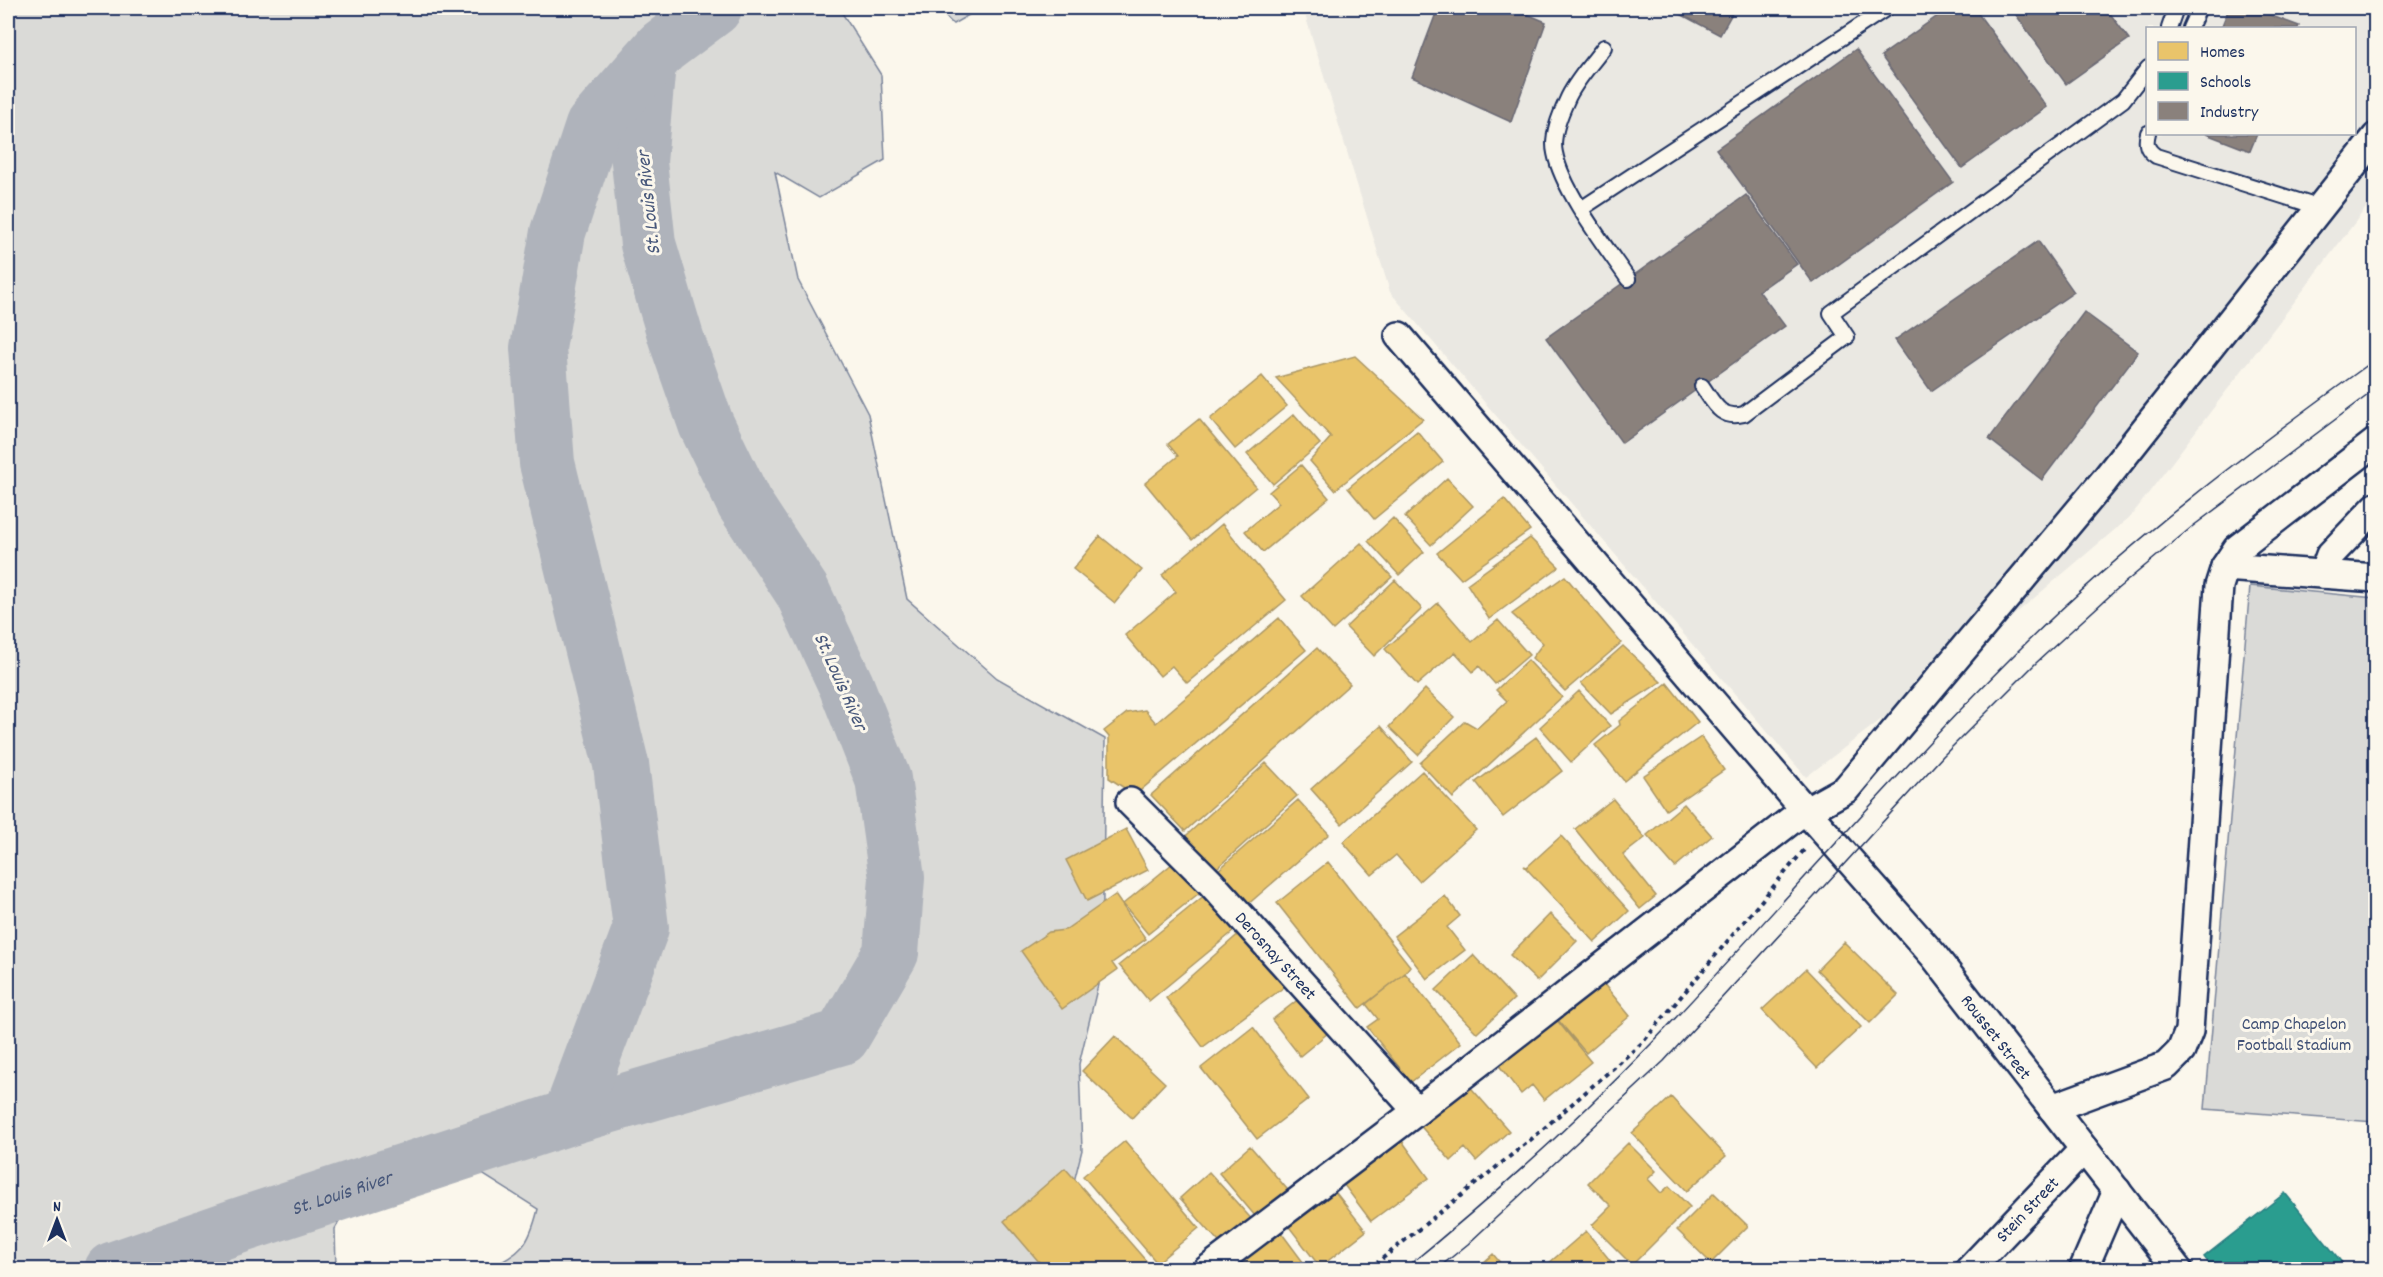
<svg xmlns="http://www.w3.org/2000/svg" width="2383" height="1277" viewBox="0 0 2383 1277" font-family="Dekko,sans-serif">
  <rect width="100%" height="100%" fill="#fbf7ec"/>
  <filter id="ink" filterUnits="userSpaceOnUse"><feTurbulence type="fractalNoise" baseFrequency=".0167" numOctaves="2"/><feDisplacementMap in="SourceGraphic" scale="12" xChannelSelector="R" yChannelSelector="G"/><feConvolveMatrix kernelMatrix="1 2 1 2 8 2 1 2 1" color-interpolation-filters="sRGB"/></filter>
  <g filter="url(#ink)">
    <path fill="#eae8e2" fill-rule="evenodd" d="M1303,8H2375V196L2131,516L1981,643L1806,777L1390,292ZM2148,28H2354V134H2148Z"/>
    <path fill="#dadad7" stroke="#7a849a" stroke-width="1.5" d="M8,8H839L881,75L885,160L819,198L775,172L798,280L868,414L907,599L997,678L1105,739L1102,968L1079,1064L1082,1150L1052,1269H488C522,1252 529,1246 538,1209L465,1163L363,1179L335,1229L336,1269H8Z
      M937,8H981L953,24Z
      M2250,586L2375,598V1122L2205,1109Z"/>
    <path fill="#e9c46a" stroke="#ab9766" stroke-width="1.5" d="M1355,356L1423,419L1335,490L1310,461L1331,437L1276,378Z
      M1262,376L1287,406L1235,449L1210,419Z
      M1294,414L1320,444L1273,484L1247,454Z
      M1199,419L1256,487L1192,540L1145,483L1178,456L1168,444Z
      M1417,431L1443,462L1374,519L1348,488Z
      M1301,465L1329,498L1263,552L1245,531L1279,503L1269,492Z
      M1447,478L1473,506L1431,545L1405,517Z
      M1504,499L1530,530L1461,579L1437,553Z
      M1393,518L1424,552L1399,575L1368,541Z
      M1222,524L1286,600L1187,683L1172,666L1160,676L1125,635L1176,592L1162,575Z
      M1100,536L1142,570L1115,603L1073,569Z
      M1530,538L1559,567L1489,619L1467,584Z
      M1361,543L1392,577L1333,630L1302,596Z
      M1565,576L1621,643L1565,691L1532,658L1543,643L1512,614Z
      M1395,580L1422,609L1374,656L1346,627Z
      M1438,603L1472,642L1498,620L1529,655L1495,684L1479,666L1473,672L1455,652L1417,685L1385,649Z
      M1279,618L1306,650L1135,795L1109,778V737L1104,731L1127,713L1145,710L1156,723Z
      M1623,646L1661,682L1611,714L1581,683Z
      M1317,648L1350,684L1185,831L1151,795Z
      M1528,660L1562,697L1453,798L1420,763L1465,721L1477,728L1507,701L1496,690Z
      M1667,683L1698,722L1624,781L1595,745L1620,725L1619,721Z
      M1425,689L1454,717L1418,755L1389,727Z
      M1579,691L1610,726L1571,762L1540,727Z
      M1381,726L1412,762L1342,824L1311,789Z
      M1536,737L1562,771L1503,817L1476,782Z
      M1701,737L1724,770L1666,810L1643,776Z
      M1266,763L1297,796L1208,876L1178,843Z
      M1422,771L1476,830L1419,881L1396,855L1372,875L1343,842Z
      M1613,799L1645,838L1623,855L1656,896L1640,909L1575,829Z
      M1298,800L1329,834L1246,906L1216,872Z
      M1684,804L1712,836L1675,867L1647,835Z
      M1126,829L1148,870L1087,901L1066,860Z
      M1561,836L1629,911L1595,942L1524,866L1527,867Z
      M1178,859L1203,890L1148,934L1123,904Z
      M1328,862L1410,966L1405,973L1360,1008L1277,903Z
      M1211,890L1240,926L1149,1001L1119,965Z
      M1115,895L1146,939L1112,963L1117,970L1062,1009L1021,951L1049,932L1065,930Z
      M1445,896L1460,916L1447,927L1465,950L1427,979L1394,936Z
      M1550,914L1577,941L1537,981L1510,955Z
      M1243,930L1291,982L1203,1047L1166,998Z
      M1844,942L1898,995L1870,1023L1817,970Z
      M1473,955L1514,999L1477,1033L1436,990Z
      M1806,969L1861,1027L1817,1068L1762,1010Z
      M1405,973L1461,1043L1411,1082L1367,1027L1378,1019L1366,1004Z
      M1598,977L1630,1016L1586,1053L1553,1014Z
      M1300,998L1328,1033L1300,1056L1272,1020Z
      M1551,1013L1591,1062L1544,1100L1532,1085L1521,1094L1494,1059Z
      M1253,1027L1309,1099L1257,1139L1201,1068Z
      M1115,1036L1165,1083L1132,1118L1082,1071Z
      M1465,1081L1509,1131L1476,1161L1465,1148L1451,1161L1417,1122Z
      M1671,1097L1726,1156L1687,1191L1632,1133Z
      M1397,1134L1429,1178L1371,1221L1338,1177Z
      M1125,1141L1199,1228L1157,1263L1083,1176Z
      M1628,1143L1656,1171L1648,1179L1661,1193L1669,1186L1690,1207L1632,1265L1592,1225L1611,1206L1588,1183Z
      M1250,1146L1293,1196L1261,1223L1219,1173Z
      M1065,1168L1154,1270H1046L1004,1221Z
      M1209,1172L1256,1224L1226,1250L1180,1198Z
      M1329,1184L1366,1231L1320,1267L1283,1219Z
      M1714,1193L1748,1226L1711,1263L1677,1230Z
      M1277,1227L1309,1270H1221Z
      M1586,1231L1618,1270H1541Z
      M1493,1254L1506,1270H1475Z"/>
    <path fill="#2a9d8f" stroke="#267c80" stroke-width="1.5" d="M2285,1193L2348,1270H2214L2204,1257Z"/>
    <path fill="#8a817c" stroke="#696873" stroke-width="1.5" d="M1438,8H1513L1546,22L1511,122L1412,77Z
      M1669,8H1735L1720,35Z
      M1949,8H1974L2047,107L1962,168L1881,56Z
      M2011,8H2106L2129,39L2066,84Z
      M2229,8H2251L2299,26L2298,28H2221Z
      M1856,49L1953,182L1813,283L1716,149Z
      M2206,134H2257L2250,151Z
      M1746,195L1797,264L1759,291L1785,326L1622,443L1546,338Z
      M2038,241L2074,292L1931,391L1895,340Z
      M2084,312L2138,352L2042,480L1989,439Z"/>
    <g fill="none" stroke-linecap="round" stroke-linejoin="round">
      <g stroke="#afb3bb" stroke-width="56">
        <path d="M570,1117L842,1037L891,953L897,878L883,779L846,685L802,591L744,503L706,424L676,338L648,244L639,162L648,63"/>
        <path id="s1" d="M112,1270L238,1226L570,1117L641,928L621,764L547,463L538,348L558,232L593,126L662,47L714,8"/>
      </g>
      <defs>
        <path id="lane" d="M2169,28L2176,8
          M2190,28L2199,8
          M1604,47C1592,64 1575,81 1567,100C1560,115 1551,136 1555,153C1562,190 1606,247 1628,279
          M2148,133C2145,144 2147,150 2156,156L2321,208
          M1581,209L1887,8
          M1702,386C1714,403 1720,420 1744,414L1847,337L1831,313L2123,100L2148,68"/>
        <g id="street">
          <path id="s2" d="M1399,336L1806,811L1934,956L2178,1270"/>
          <path d="M2225,567L2376,578"/>
          <path d="M2323,574L2330,555L2376,507"/>
          <path id="s3" d="M1130,802L1210,882L1417,1111"/>
          <path d="M2052,1108L2166,1066L2181,1051L2189,1031L2219,586L2225,567L2237,549L2376,442"/>
          <path d="M1207,1270L1417,1111L1794,818L1846,789L2104,481L2376,137"/>
          <path id="s4" d="M1969,1270L2084,1149"/>
          <path d="M2083,1270L2117,1191"/>
        </g>
      </defs>
      <use href="#lane" stroke="#1b2f5e" stroke-width="18"/>
      <use href="#street" stroke="#1b2f5e" stroke-width="32"/>
      <path stroke="#1b2f5e" stroke-width="4" stroke-dasharray="4.5 4.5" stroke-linecap="butt" d="M1368,1270L1534,1137L1642,1043L1804,850"/>
      <use href="#lane" stroke="#fbf7ec" stroke-width="14"/>
      <use href="#street" stroke="#fbf7ec" stroke-width="27"/>
      <path stroke="#1b2f5e" stroke-width="1.5" d="M1403,1270C1489,1200 1574,1124 1651,1044C1774,914 1891,778 2017,652C2126,543 2251,449 2376,359
        M1436,1270L1468,1244L1664,1061L1943,756L2036,663L2116,590L2193,526L2376,389"/>
    </g>
  </g>
  <g text-anchor="middle" stroke-width="6" stroke-linejoin="round" paint-order="stroke">
    <g font-size="18" fill="#1b2f5e" stroke="#fbf7ec">
      <text dy="6" stroke="none"><textPath href="#s3" startOffset="212">Derosnay Street</textPath></text>
      <text dy="6" stroke="none"><textPath href="#s2" startOffset="921">Rousset Street</textPath></text>
      <text dy="6" stroke="none"><textPath href="#s4" startOffset="84">Stein Street</textPath></text>
    </g>
    <g font-size="18" fill="#415176" stroke="#fbf7ec">
      <text x="2294" y="1029">Camp Chapelon<tspan x="2294" dy="21">Football Stadium</tspan></text>
    </g>
    <g font-size="20" font-style="italic" fill="#47577a" stroke="#fbf7ec">
      <text transform="translate(647 203) rotate(-96)" y="7">St. Louis River</text>
      <text transform="translate(842 681) rotate(66)" y="7">St. Louis River</text>
      <text dy="7" stroke="none"><textPath href="#s1" startOffset="242">St. Louis River</textPath></text>
    </g>
  </g>
  <rect width="2383" height="1277" fill="none" stroke="#fbf7ec" stroke-width="30"/>
  <rect x="15" y="15" width="2353" height="1247" fill="none" stroke="#1b2f5e" stroke-width="2" filter="url(#ink)"/>
  <rect x="2146" y="27" width="210" height="108" fill="#fbf7ec" stroke="#a1a7b3" stroke-width="1.5"/>
  <rect x="2158" y="42" width="30" height="18" fill="#e9c46a" stroke="#a1a7b3" stroke-width="1.5"/>
  <text x="2200" y="57" font-size="18" fill="#1b2f5e">Homes</text>
  <rect x="2158" y="72" width="30" height="18" fill="#2a9d8f" stroke="#a1a7b3" stroke-width="1.5"/>
  <text x="2200" y="87" font-size="18" fill="#1b2f5e">Schools</text>
  <rect x="2158" y="102" width="30" height="18" fill="#8a817c" stroke="#a1a7b3" stroke-width="1.5"/>
  <text x="2200" y="117" font-size="18" fill="#1b2f5e">Industry</text>
  <g transform="translate(57 1220)" stroke="#fbf7ec" stroke-width="4.5" paint-order="stroke">
  <path d="M0-4.5L10 22L0 15L-10 22Z" fill="#1b2f5e"/>
  <text y="-9" font-size="16" font-weight="bold" text-anchor="middle" fill="#1b2f5e">N</text>
  </g>
</svg>
